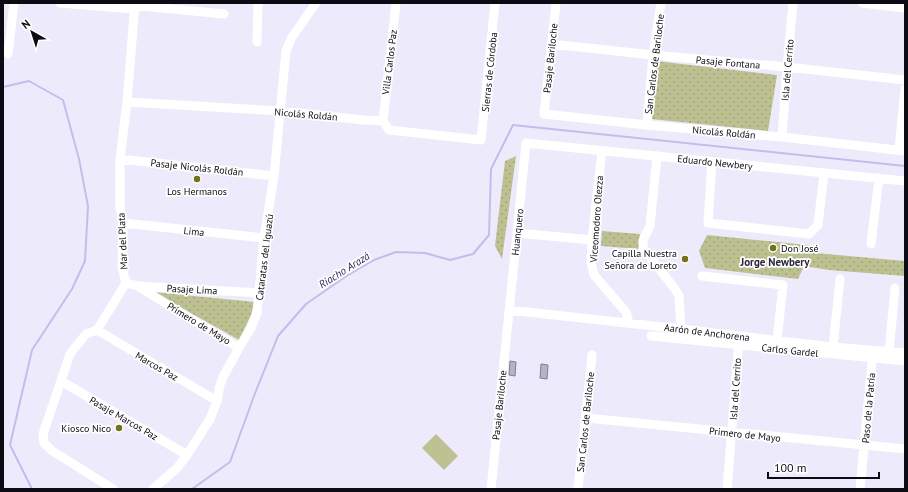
<svg xmlns="http://www.w3.org/2000/svg" width="908" height="492" viewBox="0 0 908 492" font-family="'PT Sans',sans-serif">
  <defs>
    <pattern id="green-dots" width="8" height="8" patternUnits="userSpaceOnUse"><rect width="8" height="8" fill="#bdc090"/><path d="M2 2h.1M6 6h.1" fill="none" stroke="#a1a47b" stroke-width="1.8" stroke-linecap="round"/></pattern>
  </defs>
  <rect width="100%" height="100%" fill="#edebfb"/>
  <path fill="url(#green-dots)" d="M656,61L777,75L768,131L651,119Z
    M516,156L502,259L495,246L505,161Z
    M602,231L640,234L639,249L601,246Z
    M707,235L808,245L815,253L905,261V276L829,270L804,266L798,279L705,268L699,251Z
    M153,292L255,302L250,317L239,340Z"/>
  <path fill="#bdc090" d="M436,434L458,456L444,470L422,448Z"/>
  <g fill="none" stroke-linecap="round" stroke-linejoin="round">
    <path stroke="#c3bdeb" stroke-width="2" d="M3,87L29,81L63,100L79,159L88,206L85,261L72,289L32,350L10,445L32,489
      M192,489L230,462L254,396L278,336L306,304L345,277L374,260L396,252L425,253L450,260L473,254L489,235L491,169L513,125L905,166"/>
  </g>
  <path fill="#b5b2ca" stroke="#817e95" d="M510,361L516,362L515,376L509,375Z
    M541,364L548,365L547,379L540,378Z"/>
  <g fill="none" stroke-linecap="round" stroke-linejoin="round">
    <path stroke="#fff" stroke-width="9" d="M60,3L134,9L142,6L224,14
      M556,3L544,114L647,125L782,137L905,151
      M862,3L905,8
      M257,42L258,3
      M551,44L653,55L787,67L905,80
      M8,54L14,3
      M127,102L280,111L364,120L383,121L389,130L481,140L495,3
      M383,121L396,3
      M647,125L653,55L661,3
      M782,137L787,67L793,3
      M899,150L905,89
      M602,151L592,240L591,262L594,275L626,312L629,323
      M657,156L650,226L643,240V248L675,289L679,296L681,329
      M120,159L274,176
      M712,162L708,223L809,234L818,225L824,173
      M123,223L264,238
      M517,233L592,240
      M871,244L879,178
      M702,276L783,285L777,340
      M126,283L138,286L259,293
      M139,287L239,348
      M509,310L681,329L739,336L833,347L905,353
      M97,330L217,401
      M651,336L905,361
      M833,347L840,279
      M889,352L895,288
      M61,381L187,455
      M586,418L905,449
      M113,489L51,450L44,443L43,434L70,354L86,334L97,330L126,283L122,267L123,223L120,207V159L127,102L135,3
      M153,489L177,468L187,455L210,419L217,401L220,385L223,377L239,348L251,328L257,313L264,238L274,176L286,51L292,37L316,3
      M491,489L517,233L526,143L905,181
      M578,489L592,355
      M727,489L739,340
      M860,489L873,351"/>
  </g>
  <g fill="#717318" stroke="#fff" stroke-width="1.5">
    <circle cx="197" cy="179" r="4"/>
    <circle cx="773" cy="248" r="4"/>
    <circle cx="685" cy="259" r="4"/>
    <circle cx="119" cy="428" r="4"/>
  </g>
  <g text-anchor="middle" stroke-width="3.5" stroke-linejoin="round" paint-order="stroke">
    <g font-size="10" fill="#0c0b13" stroke="#fff">
      <text transform="translate(550 58) rotate(-84)" y="4">Pasaje Bariloche</text>
      <text transform="translate(389 62) rotate(-83)" y="4">Villa Carlos Paz</text>
      <text transform="translate(728 62) rotate(5)" y="4">Pasaje Fontana</text>
      <text transform="translate(654 64) rotate(-83)" y="4">San Carlos de Bariloche</text>
      <text transform="translate(787 70) rotate(-85)" y="4">Isla del Cerrito</text>
      <text transform="translate(489 72) rotate(-84)" y="4">Sierras de Córdoba</text>
      <text transform="translate(306 114) rotate(5)" y="4">Nicolás Roldán</text>
      <text transform="translate(724 132) rotate(5)" y="4">Nicolás Roldán</text>
      <text transform="translate(715 162) rotate(6)" y="4">Eduardo Newbery</text>
      <text transform="translate(197 167) rotate(6)" y="4">Pasaje Nicolás Roldán</text>
      <text transform="translate(596 219) rotate(-86)" y="4">Viceomodoro Olezza</text>
      <text transform="translate(194 231) rotate(6)" y="4">Lima</text>
      <text transform="translate(517 232) rotate(-84)" y="4">Huanquero</text>
      <text transform="translate(122 241) rotate(-93)" y="4">Mar del Plata</text>
      <text transform="translate(264 257) rotate(-83)" y="4">Cataratas del Iguazú</text>
      <text transform="translate(192 289) rotate(3)" y="4">Pasaje Lima</text>
      <text transform="translate(199 323) rotate(31)" y="4">Primero de Mayo</text>
      <text transform="translate(707 332) rotate(7)" y="4">Aarón de Anchorena</text>
      <text transform="translate(790 350) rotate(6)" y="4">Carlos Gardel</text>
      <text transform="translate(157 366) rotate(30)" y="4">Marcos Paz</text>
      <text transform="translate(735 389) rotate(-86)" y="4">Isla del Cerrito</text>
      <text transform="translate(499 405) rotate(-84)" y="4">Pasaje Bariloche</text>
      <text transform="translate(868 408) rotate(-85)" y="4">Paso de la Patria</text>
      <text transform="translate(124 418) rotate(30)" y="4">Pasaje Marcos Paz</text>
      <text transform="translate(585 422) rotate(-84)" y="4">San Carlos de Bariloche</text>
      <text transform="translate(745 434) rotate(6)" y="4">Primero de Mayo</text>
    </g>
    <g font-size="10" fill="#0c0b13" stroke="#fff" text-anchor="end">
      <text x="197" y="195" text-anchor="middle">Los Hermanos</text>
      <text x="781" y="252" text-anchor="start">Don José</text>
      <text x="677" y="257">Capilla Nuestra<tspan x="677" dy="12">Señora de Loreto</tspan></text>
      <text x="111" y="432">Kiosco Nico</text>
    </g>
    <g font-size="11" font-weight="bold" fill="#2b283b" stroke="#fff">
      <text x="775" y="266">Jorge Newbery</text>
    </g>
    <g font-size="11" font-style="italic" fill="#34265d" stroke="#fff">
      <text transform="translate(344 270) rotate(-32)" y="4">Riacho Arazá</text>
    </g>
  </g>
  <rect width="908" height="492" fill="none" stroke="#0c0b13" stroke-width="8"/>
  <g transform="translate(32 32) rotate(321)" stroke="#ffffff" stroke-width="3" paint-order="stroke">
  <path d="M0-3L7 15L0 10L-7 15Z" fill="#0c0b13"/>
  <text y="-6" font-size="11" font-weight="bold" text-anchor="middle" fill="#0c0b13">N</text>
  </g>
  <path d="M768 472v6h111v-6" fill="none" stroke="#0c0b13" stroke-width="2"/>
  <text x="774" y="472" font-size="12" fill="#0c0b13" stroke="#ffffff" stroke-width="3" paint-order="stroke">100 m</text>
</svg>
